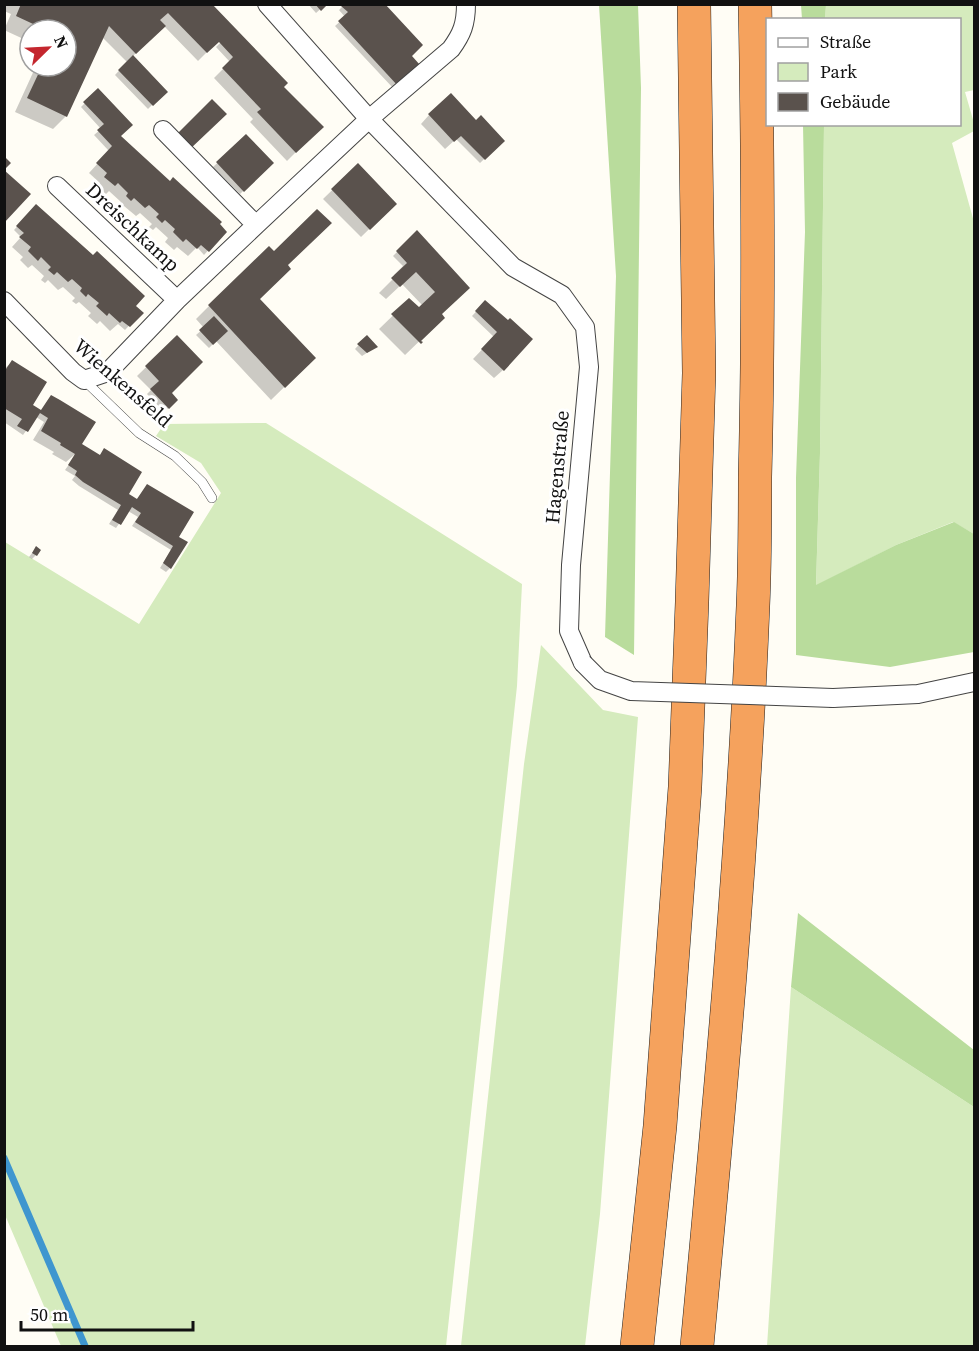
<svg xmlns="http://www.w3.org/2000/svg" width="979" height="1351" viewBox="0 0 979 1351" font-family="'Source Serif 4',serif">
  <rect width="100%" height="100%" fill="#fffdf5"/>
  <path fill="#d5ebbd" d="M826,5H974V90L965,92L974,123V131L952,143L974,222V534L953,522L896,545L816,586L820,453L824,125L960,124V20L825,19Z
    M266,423L522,584L517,686L446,1346H61L5,1215V542L139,624L221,493L201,463L156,436L164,424Z
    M541,645L603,710L638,717L600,1214L585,1346H461L524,764Z
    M791,987L974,1107V1346H767Z"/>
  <path fill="#b9dc9c" d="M599,5H638L641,88L634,655L605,637L616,276Z
    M801,5H826L825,19H802Z
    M803,125H824L820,453L816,585L896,545L954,522L974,534V652L890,667L796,655V478L805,232Z
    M798,913L974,1050V1107L791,987Z"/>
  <path fill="#0003" d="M4,4H210L282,87L321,127L287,161L250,122L253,119L214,78L230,62L216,47L225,38L223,36L198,61L164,26L132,57L165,92L148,109L115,75L127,62L102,37L66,116L53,129L15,112L36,66H66V30H30V42L4,30L11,14L4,11Z
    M308,4H326L316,13Z
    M345,4L410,56L418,65L393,88L335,26L345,17L339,10Z
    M98,90L119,137L212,231L225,232L204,255L197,247L188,256L177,247L174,250L165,242L168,238L156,227L153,230L149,227L152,224L140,213L136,216L124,206L122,209L118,205L121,202L109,191L106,194L97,186L100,183L89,173L109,151L94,135L101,129L81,107Z
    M429,115L481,127L503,141L480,163L456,139L445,149L421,124Z
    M246,136L272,163L240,194L213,167Z
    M358,165L395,204L361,237L323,199Z
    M36,206L141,313L125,330L118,324L110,331L100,321L97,324L88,316L91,313L79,302L76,304L72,301L75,298L63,287L58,290L48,280L45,283L41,280L44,276L32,265L28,268L20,260L23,257L12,247L21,237L14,230Z
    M417,232L425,241L440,315L430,331L405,355L379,329L409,300L419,309L423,306L402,284L386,299L379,293L395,277L394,275L403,266L393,256Z
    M274,253L286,265L258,299L314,358L271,400L216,341L209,348L196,335L204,328L196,319L209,306Z
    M485,302L508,322L503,370L494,378L473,359L494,337L472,316Z
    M177,337L169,394L176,400L164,412L147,394L151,390L137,376Z
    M366,337L376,347L362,356L355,349Z
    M12,362L31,405L41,412L48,400L77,450L99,456L104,450L126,494L136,500L147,486L177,537L170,568L166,572L160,568L171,550L132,526L138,517L128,511L116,528L109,524L118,510L79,486L72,480L75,476L65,470L75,456L74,455L66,462L52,454L54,452L33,440L44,422L36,417L23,435L4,422V369Z
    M36,548V555L32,559L29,557Z"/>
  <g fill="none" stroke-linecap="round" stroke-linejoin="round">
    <path stroke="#3f96cf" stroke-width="7" d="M4,1158L85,1346"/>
  </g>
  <path fill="#5a524d" d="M21,4H212L288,83L284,87L324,127L296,153L257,112L261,109L222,68L233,57L219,42L207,53L168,13L160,20L166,26L136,54L109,26L67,117L27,98L42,66H66V30H46L16,16Z
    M315,4H328L321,11Z
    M343,4H385L423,45L412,56L420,65L398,86L338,21L348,12L341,6Z
    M133,55L168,92L153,106L118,70Z
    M98,88L133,125L121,136L170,181L173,177L222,222L220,224L227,232L209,252L201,245L197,249L186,239L183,242L173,232L175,229L165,220L162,223L156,217L159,214L149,205L145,208L134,198L131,201L126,196L128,193L118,183L115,186L104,177L107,173L96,163L112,146L97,130L104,124L83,102Z
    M451,93L476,120L481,115L505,141L485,160L461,136L454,142L428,114Z
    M212,99L227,114L189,150L176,135Z
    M246,134L274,163L244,192L216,162Z
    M4,156L11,163L4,170Z
    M358,163L397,204L370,230L331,189Z
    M4,170L31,194L4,223Z
    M36,204L93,255L97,251L145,296L136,306L144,313L130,327L122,321L120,323L109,313L107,316L96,306L99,303L88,294L86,297L80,291L82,288L72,279L68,282L57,272L54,275L48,270L51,267L41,257L38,261L28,251L31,247L19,237L24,233L16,226Z
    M317,209L332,223L288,265L291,269L260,299L316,358L285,388L208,305L269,246L274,251Z
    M417,230L470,288L442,314L445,318L421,341L423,342L421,344L391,314L409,298L419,307L435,292L416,272L400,287L391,278L407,263L396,251Z
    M485,300L508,320L510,318L533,339L504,371L481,349L497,332L475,311Z
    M214,316L228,331L213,345L199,330Z
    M177,335L203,362L172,393L178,400L169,409L150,389L159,381L145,366Z
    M367,335L378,347L367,353L357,344Z
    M12,360L47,382L33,405L41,410L51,395L60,400L96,422L82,444L100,455L104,448L142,472L129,494L137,499L147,484L194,512L179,537L188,542L171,569L163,563L173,546L135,522L141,513L132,507L121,525L112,520L121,505L83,482L75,475L77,471L68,465L75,454L60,445L61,443L41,431L48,418L40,413L28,432L17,426L22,419L4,408V372Z
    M36,546L41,550L37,556L32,553Z"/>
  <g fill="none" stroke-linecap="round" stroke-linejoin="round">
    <defs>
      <path id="lane" d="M84,380L139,433L175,456L202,482L212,498"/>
      <path id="street" d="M267,4L369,119L513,267L562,295L585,327L589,367L571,565L569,631L583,663
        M163,130L256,225
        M57,186L177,300
        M4,301L73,372L84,380L108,372L177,300L256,225L369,119L451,49C462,34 466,24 466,4
        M833,698L918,694L974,682"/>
      <path id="highway" d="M637,1346L660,1126L685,787L692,602L699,373L694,4
        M697,1346C720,1100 743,853 753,606C755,563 755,520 755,477C759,320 758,162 755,4"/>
    </defs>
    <use href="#lane" stroke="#444" stroke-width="10"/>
    <use href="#street" stroke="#444" stroke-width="20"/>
    <use href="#highway" stroke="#222" stroke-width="34"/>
    <use href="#lane" stroke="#fff" stroke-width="9"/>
    <use href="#street" stroke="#fff" stroke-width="18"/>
    <use href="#highway" stroke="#f5a25d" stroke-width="33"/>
    <defs>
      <path id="street-bridge" d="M583,663L600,680L631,691L833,698"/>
    </defs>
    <use href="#street-bridge" stroke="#444" stroke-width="20" stroke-linecap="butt"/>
    <use href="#street-bridge" stroke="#fff" stroke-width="18"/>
  </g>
  <g text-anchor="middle" stroke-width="6" stroke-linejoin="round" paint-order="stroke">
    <g font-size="20" fill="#111" stroke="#fff">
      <text transform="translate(133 227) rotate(43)" y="7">Dreischkamp</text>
      <text transform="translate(123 383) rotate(41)" y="7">Wienkensfeld</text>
      <text transform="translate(557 467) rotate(-85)" y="7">Hagenstraße</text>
    </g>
  </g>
  <rect width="979" height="1351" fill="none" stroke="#111111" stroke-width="12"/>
  <rect x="766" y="18" width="195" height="108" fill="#ffffff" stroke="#a0a0a0" stroke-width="1.5"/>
  <rect x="778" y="38" width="30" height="9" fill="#ffffff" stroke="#a0a0a0" stroke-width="1.5"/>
  <text x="820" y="48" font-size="18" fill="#111111">Straße</text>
  <rect x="778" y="63" width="30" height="18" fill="#d5ebbd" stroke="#a0a0a0" stroke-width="1.5"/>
  <text x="820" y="78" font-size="18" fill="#111111">Park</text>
  <rect x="778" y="93" width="30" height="18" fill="#5a524d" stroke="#a0a0a0" stroke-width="1.5"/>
  <text x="820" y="108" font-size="18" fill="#111111">Gebäude</text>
  <g transform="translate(48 48) rotate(66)"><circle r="28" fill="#ffffff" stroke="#a0a0a0" stroke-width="1.5"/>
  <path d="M0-4.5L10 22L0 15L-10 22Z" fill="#c4262e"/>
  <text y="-9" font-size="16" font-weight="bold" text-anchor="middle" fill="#111111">N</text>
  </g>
  <path d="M21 1321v9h172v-9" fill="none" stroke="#111111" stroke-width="3"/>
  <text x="30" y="1321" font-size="18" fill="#111111" stroke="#ffffff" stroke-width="4.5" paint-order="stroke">50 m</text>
</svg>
